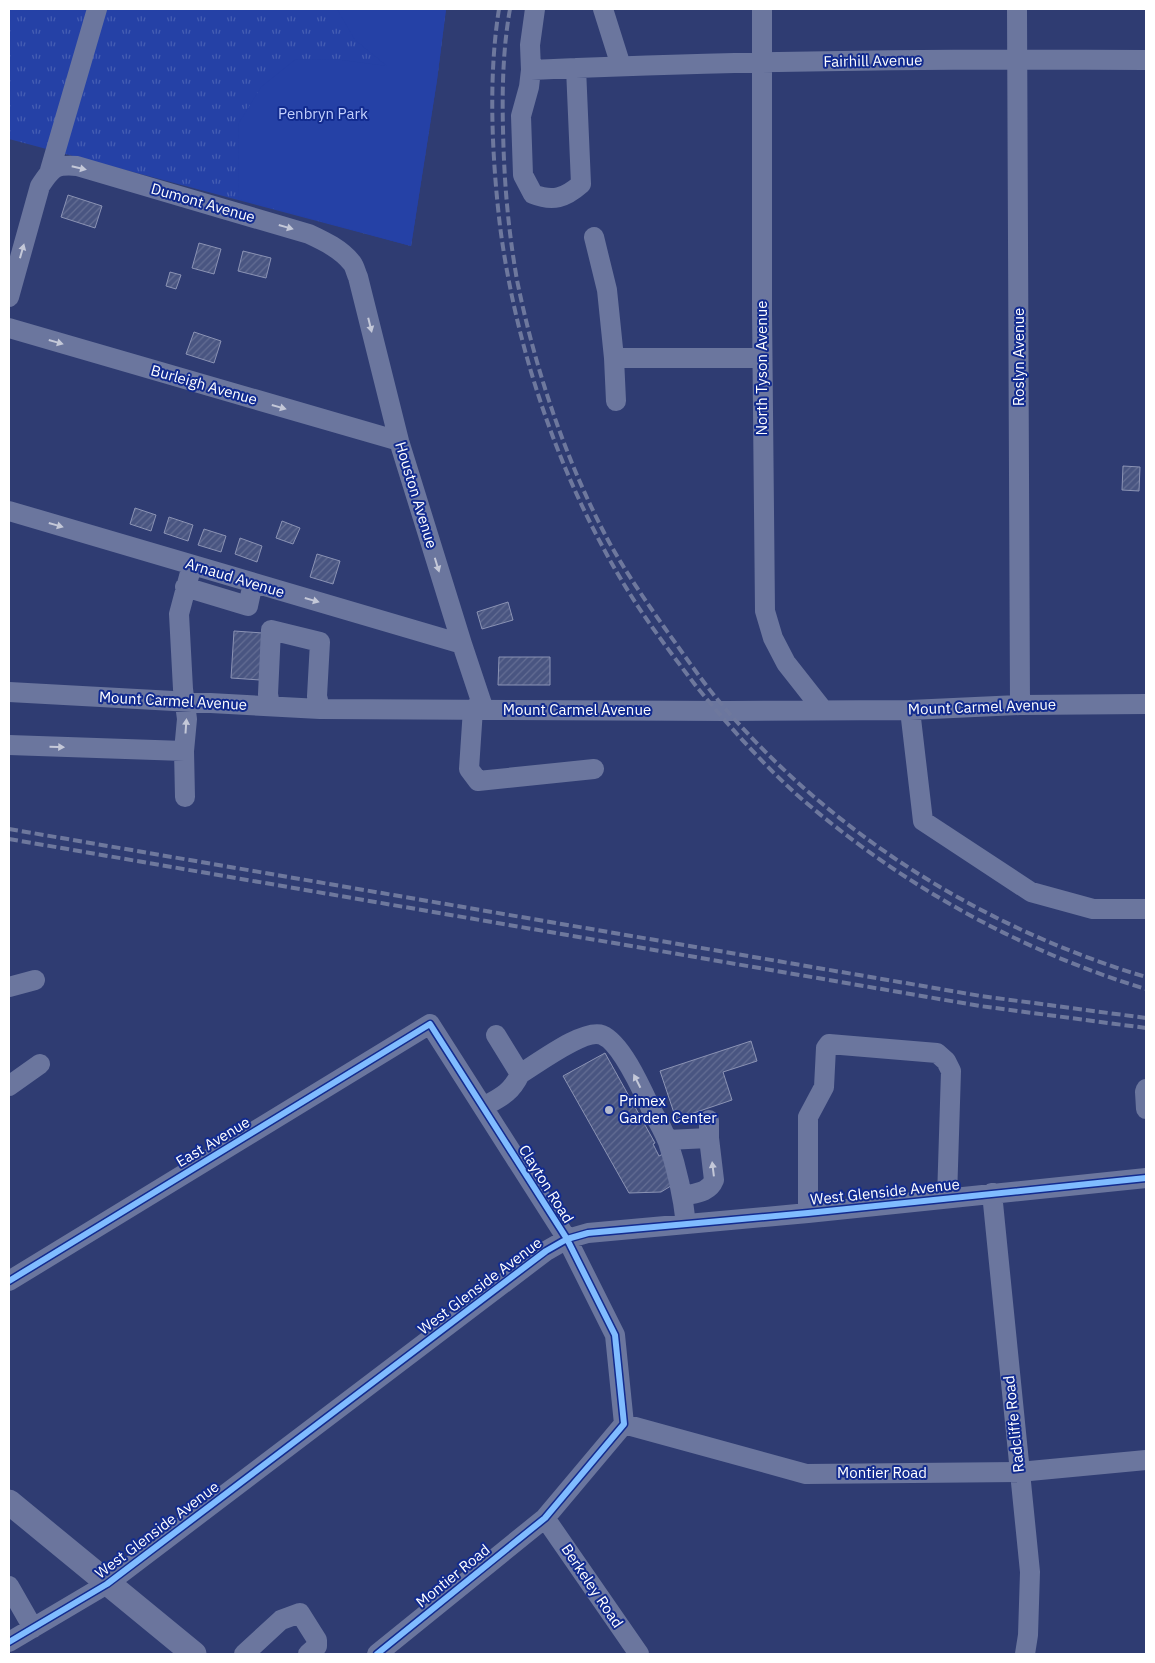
<svg xmlns="http://www.w3.org/2000/svg" width="1155" height="1663" viewBox="0 0 1155 1663" font-family="'IBM Plex Sans',sans-serif">
  <defs>
    <pattern id="park-tufts" width="24" height="20" patternUnits="userSpaceOnUse" patternTransform="scale(1.25)"><rect width="24" height="20" fill="#2541a6"/><path d="M3 7l-1-3M5 7V3M7 7l1-3M15 17l-1-3M17 17v-4M19 17l1-3" fill="none" stroke="#465eb3"/></pattern>
    <pattern id="building-hatch" width="6" height="6" patternUnits="userSpaceOnUse" patternTransform="scale(1.25)"><rect width="6" height="6" fill="#495581"/><path d="M-1 1l2-2M0 6l6-6M5 7l2-2" fill="none" stroke="#646e94"/></pattern>
  </defs>
  <rect width="100%" height="100%" fill="#2f3c72"/>
  <path fill="url(#park-tufts)" d="M9,9H446L437,80L411,246L9,139Z"/>
  <path fill="#2541a6" d="M337,9H446L437,80L411,246L238,199L239,123L261,87L296,59L342,60L387,66L355,40Z"/>
  <path fill="url(#building-hatch)" stroke="#8b93b4" d="M68,195L102,206L95,228L61,217Z
    M199,243L221,249L214,274L192,268Z
    M243,251L271,258L266,278L238,271Z
    M170,272L181,275L176,289L166,286Z
    M194,332L221,341L214,363L186,354Z
    M1123,466L1140,467L1139,491L1122,490Z
    M135,508L156,515L151,531L130,524Z
    M169,517L193,525L188,541L164,533Z
    M282,521L300,528L293,544L276,538Z
    M204,529L226,536L221,552L198,545Z
    M240,538L262,546L257,562L235,554Z
    M317,554L340,561L333,584L310,577Z
    M508,602L513,620L482,629L477,612Z
    M234,631L263,633L260,680L231,678Z
    M499,657H550V685H498Z
    M751,1041L757,1061L723,1072L732,1100L676,1119L660,1071Z
    M605,1053L655,1143L653,1144L659,1156L663,1154L674,1184L661,1192L629,1193L563,1076Z"/>
  <g fill="none" stroke-linecap="round" stroke-linejoin="round">
    <path stroke="#6b769e" stroke-width="20" d="M535,9L530,45L531,70C736,61 941,58 1146,60
      M603,9L621,66
      M762,9V312L765,611L773,638L786,663L823,710
      M1017,9L1020,705
      M531,70L529,87L521,116L523,175L533,194C553,202 565,198 581,184L576,68
      M50,170L97,9
      M594,237L607,290L614,358H762
      M9,297L40,186C52,168 55,164 77,166L309,234C324,241 341,249 352,263C355,267 356,273 358,277L399,441L462,644L484,710
      M9,328L399,441
      M614,358L616,401
      M9,511L462,644
      M185,587L248,606L253,583
      M9,692L320,709L727,711L910,710L1020,705L1146,704
      M270,706L268,694L271,630L320,642L317,696L320,709
      M473,709L469,769L478,781L594,769
      M910,710L923,821L1031,892L1093,909H1146
      M9,745L184,751
      M185,797L184,751L187,719L183,689L179,614L192,565
      M9,987L35,980
      M520,1074C537,1064 584,1028 602,1035C622,1043 643,1092 652,1111C658,1121 664,1132 668,1142C677,1169 683,1196 686,1224
      M9,1086L40,1064
      M1146,1089L1145,1092L1146,1109
      M483,1107C501,1097 511,1093 520,1074L496,1035
      M709,1120V1138
      M667,1140L709,1138L714,1180C709,1193 695,1193 683,1196
      M992,1193L1030,1572L1028,1635L1025,1654
      M808,1213V1117L824,1087L826,1048L829,1044L937,1053L946,1061L951,1071L947,1198
      M9,1281L430,1024L567,1239L615,1335L624,1424L545,1518L377,1654
      M624,1424L806,1474L1019,1472L1146,1460
      M545,1518L639,1654
      M9,1586L33,1628
      M9,1642L107,1584L546,1251L567,1239L588,1233L808,1213L1146,1178
      M244,1654L281,1620L300,1613L317,1640V1646L308,1654"/>
    <path stroke="#6b759d" stroke-width="25" d="M9,1502L194,1654"/>
    <path stroke="#6e789d" stroke-width="4" stroke-dasharray="9 4" stroke-linecap="butt" d="M499,9C488,77 492,158 500,226C517,358 566,497 639,608C657,635 677,661 696,686C727,724 760,761 796,794C898,883 1017,950 1146,989
      M510,9C503,48 502,89 503,129C504,180 508,229 517,280C535,369 566,462 609,542C625,571 645,600 664,627C685,656 705,686 729,713C840,839 986,929 1146,977
      M9,829L981,996L1146,1018
      M9,839L980,1006L1146,1028"/>
    <defs>
      <path id="cycleway" d="M9,1281L430,1024L567,1239L615,1335L624,1424L545,1518L377,1654
        M9,1642L107,1584L546,1251L567,1239L588,1233L808,1213L1146,1178"/>
    </defs>
    <use href="#cycleway" stroke="#122b8f" stroke-width="9"/>
    <use href="#cycleway" stroke="#80bcff" stroke-width="6"/>
  </g>
  <defs><path id="oneway-solid" d="M-6-.8H1V-3.2L6.5 0L1 3.2V.8H-6Z" transform="scale(1.25)"/></defs>
  <g fill="#c4c8d8">
    <use href="#oneway-solid" transform="translate(79 168) rotate(13)"/>
    <use href="#oneway-solid" transform="translate(286 227) rotate(16)"/>
    <use href="#oneway-solid" transform="translate(22 251) rotate(-74)"/>
    <use href="#oneway-solid" transform="translate(370 325) rotate(76)"/>
    <use href="#oneway-solid" transform="translate(56 342) rotate(16)"/>
    <use href="#oneway-solid" transform="translate(279 407) rotate(16)"/>
    <use href="#oneway-solid" transform="translate(56 525) rotate(16)"/>
    <use href="#oneway-solid" transform="translate(437 565) rotate(73)"/>
    <use href="#oneway-solid" transform="translate(312 600) rotate(16)"/>
    <use href="#oneway-solid" transform="translate(186 726) rotate(-86)"/>
    <use href="#oneway-solid" transform="translate(57 747) rotate(2)"/>
    <use href="#oneway-solid" transform="translate(637 1081) rotate(-117)"/>
    <use href="#oneway-solid" transform="translate(713 1169) rotate(-97)"/>
  </g>
  <circle fill="#b6bbce" stroke="#122b8f" stroke-width="2" cx="609" cy="1110" r="5"/>
  <g text-anchor="middle" stroke-width="4" stroke-linejoin="round" paint-order="stroke">
    <g font-size="15" fill="#fff" stroke="#122b8f">
      <text transform="translate(873 61) rotate(-1)" y="5">Fairhill Avenue</text>
      <text transform="translate(203 203) rotate(16)" y="5">Dumont Avenue</text>
      <text transform="translate(1019 357) rotate(-90)" y="5">Roslyn Avenue</text>
      <text transform="translate(762 368) rotate(-90)" y="5">North Tyson Avenue</text>
      <text transform="translate(204 385) rotate(16)" y="5">Burleigh Avenue</text>
      <text transform="translate(416 495) rotate(73)" y="5">Houston Avenue</text>
      <text transform="translate(235 578) rotate(17)" y="5">Arnaud Avenue</text>
      <text transform="translate(173 701) rotate(3)" y="5">Mount Carmel Avenue</text>
      <text transform="translate(982 707) rotate(-2)" y="5">Mount Carmel Avenue</text>
      <text x="577" y="715">Mount Carmel Avenue</text>
      <text transform="translate(213 1142) rotate(-31)" y="5">East Avenue</text>
      <text transform="translate(546 1184) rotate(58)" y="5">Clayton Road</text>
      <text transform="translate(885 1192) rotate(-6)" y="5">West Glenside Avenue</text>
      <text transform="translate(480 1286) rotate(-37)" y="5">West Glenside Avenue</text>
      <text transform="translate(1014 1424) rotate(-96)" y="5">Radcliffe Road</text>
      <text x="882" y="1478">Montier Road</text>
      <text transform="translate(157 1530) rotate(-37)" y="5">West Glenside Avenue</text>
      <text transform="translate(453 1576) rotate(-39)" y="5">Montier Road</text>
      <text transform="translate(592 1586) rotate(56)" y="5">Berkeley Road</text>
    </g>
    <g font-size="15" fill="#c3d0fd" stroke="#122b8f">
      <text x="323" y="119">Penbryn Park</text>
    </g>
    <g font-size="15" fill="#fff" stroke="#122b8f" text-anchor="start">
      <text x="619" y="1106">Primex<tspan x="619" dy="17">Garden Center</tspan></text>
    </g>
  </g>
  <rect width="1155" height="1663" fill="none" stroke="#ffffff" stroke-width="20"/>
</svg>
